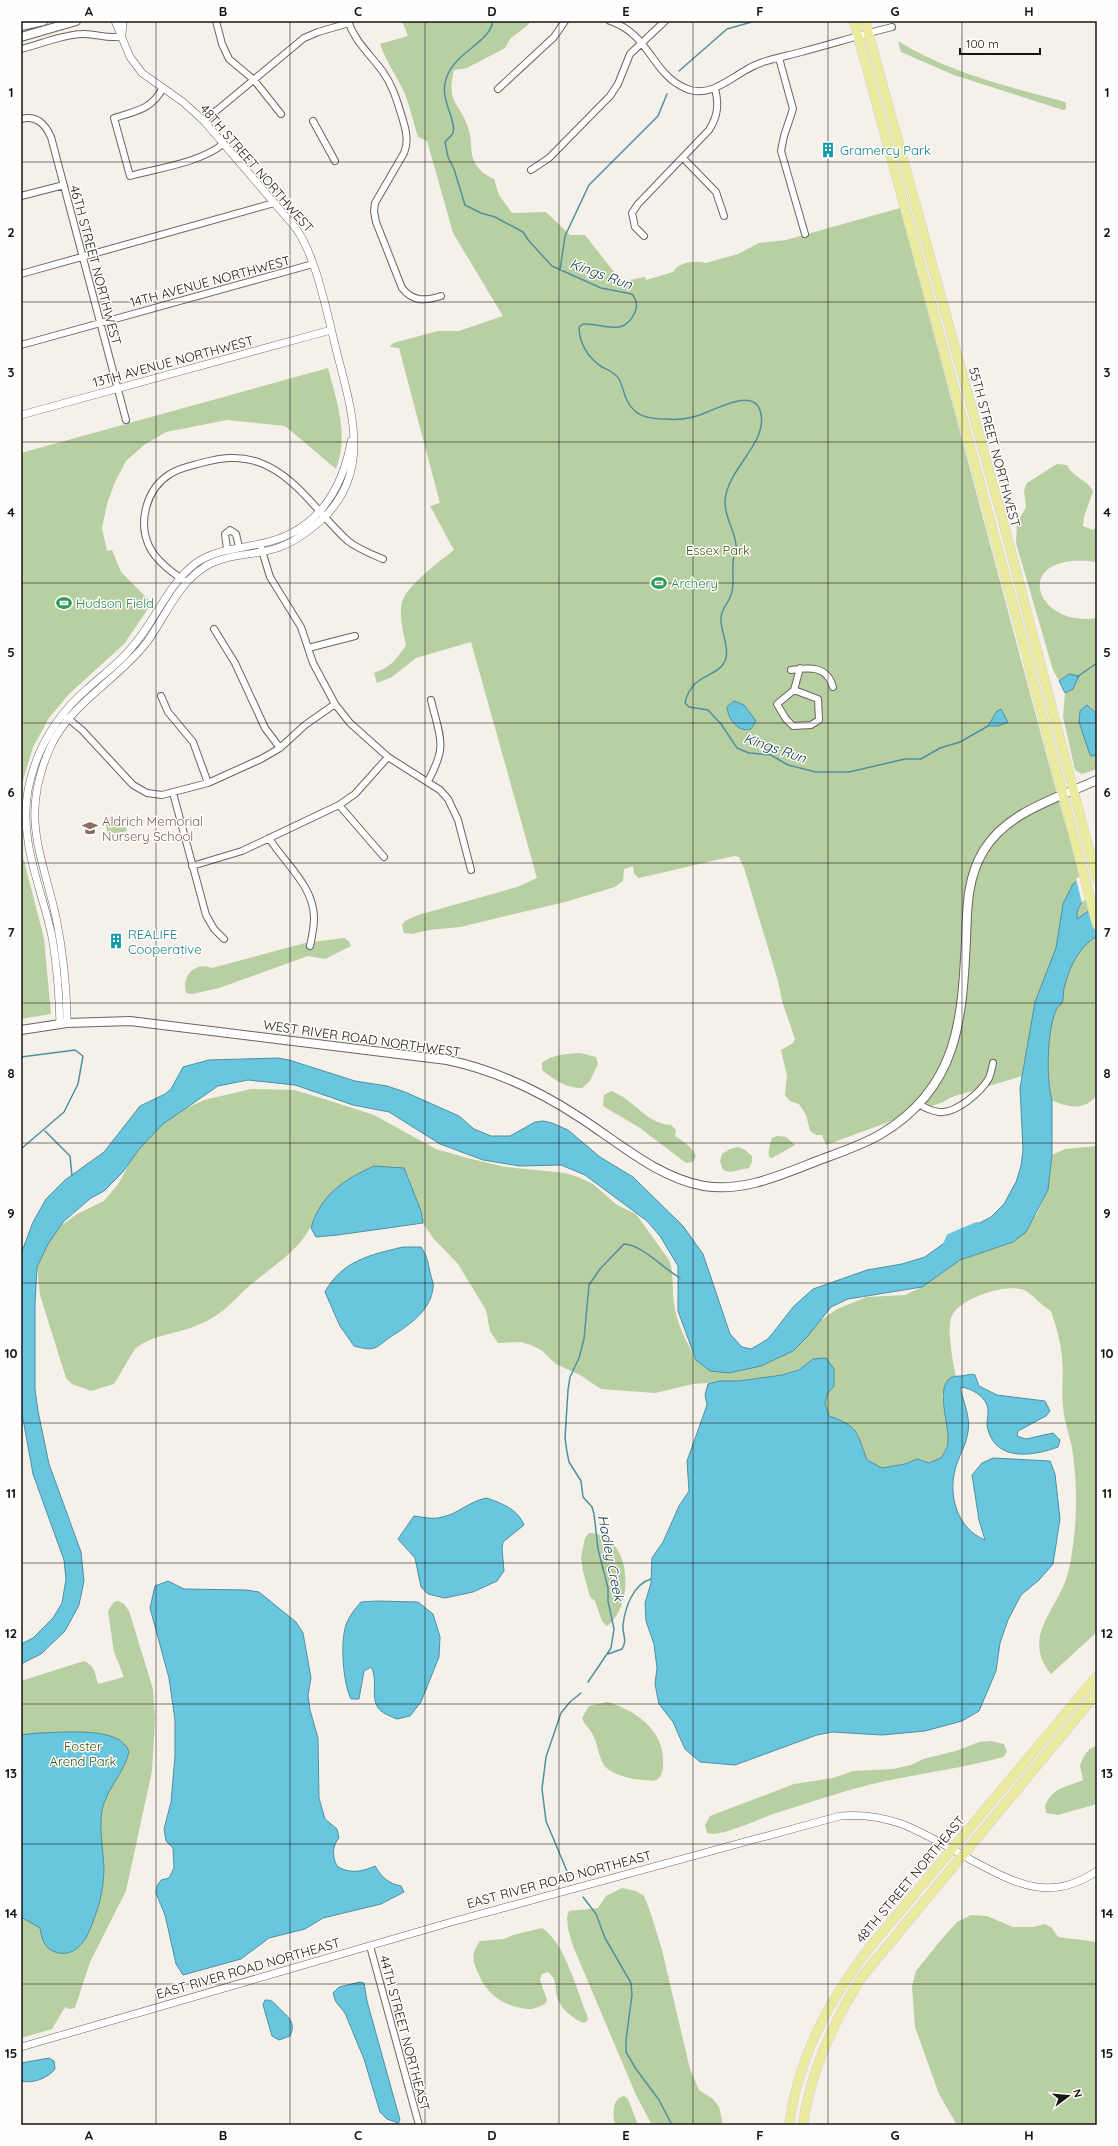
<svg xmlns="http://www.w3.org/2000/svg" width="1118" height="2146" viewBox="0 0 1118 2146" font-family="Quicksand,sans-serif">
  <rect width="100%" height="100%" fill="#f5f0e9"/>
  <path fill="#b8cfa1" d="M402,21H529V24L510,39L505,48L467,68L454,70C445,105 462,103 469,131C472,140 470,153 474,161C478,170 485,175 494,179L499,195L512,213L546,212L570,235H585L614,272L612,275L619,282L645,277L646,280L673,272C678,262 696,260 706,263L738,254L759,243L786,240L900,208L1064,820L1088,884L1097,916V1095C1085,1111 1068,1108 1052,1100L1049,1090V1068L952,1097L943,1102L826,1145L822,1135H816L810,1131L806,1115L799,1104L790,1101L785,1095L787,1076L781,1050L793,1043L795,1039L782,1001L778,981L744,868L739,857L734,856L639,878L634,874L633,866L624,869L623,881L615,887L565,902L460,927L429,930L412,934L404,933L402,925L405,921L418,915L517,887L537,878L471,642L416,658L392,677L377,683L374,673C391,667 396,660 406,645C403,632 399,615 402,602C406,586 441,560 454,550L430,506L440,503L399,348L390,347L393,343L401,341L438,331H459L503,316L453,233L427,141L418,137C413,122 410,106 404,92C396,75 386,61 380,44L408,36Z
    M898,41C947,72 1006,86 1062,101L1066,103V109L1063,110L954,75L901,52Z
    M328,368C337,402 349,435 336,469L285,426L227,420L166,432L144,445L126,461L115,482L107,504L102,528L107,551L112,550L121,572L152,603L124,644L69,694L49,718L33,747L21,787V453Z
    M1057,464L1067,465C1073,478 1087,479 1093,491L1084,517L1083,526L1093,530L1097,527V563C1090,560 1080,561 1072,561C1015,566 1040,627 1097,618V769L1082,774L1075,770L1063,717L1065,693L1073,689L1078,676L1069,674L1059,681L1053,670L1016,543L1017,523L1026,507L1024,490L1027,483Z
    M112,819L126,828L127,831L108,835L105,821Z
    M21,850L44,938L51,1014L21,1019Z
    M344,938L349,941L351,946L325,959L308,956L219,988L192,994L186,993C182,975 194,962 212,968L305,943Z
    M580,1053L596,1057L598,1064L590,1081L582,1088C565,1088 555,1080 542,1070V1063C553,1054 566,1054 580,1053Z
    M251,1089L294,1090L318,1097L374,1115L436,1149L467,1158L505,1167L565,1173L578,1177L593,1184L617,1205L636,1214L669,1260C675,1273 671,1293 675,1309C678,1327 688,1344 696,1360L807,1337L820,1321L837,1309L867,1297L905,1295L922,1287L960,1260L1013,1242L1037,1214L1048,1190L1052,1155L1065,1149L1097,1146V1632L1051,1674C1019,1635 1061,1608 1069,1569C1077,1531 1078,1492 1073,1454C1071,1438 1064,1423 1063,1406C1061,1390 1064,1374 1062,1358C1061,1342 1056,1326 1051,1311C1042,1306 1032,1294 1024,1290C1005,1283 957,1299 951,1318C947,1329 953,1364 956,1376L946,1383L942,1396L948,1419L949,1442L941,1458L929,1463L917,1459L905,1464L882,1468L867,1460C858,1433 857,1425 829,1416L825,1403L828,1393L834,1386V1369L826,1359H813L799,1370L782,1375L739,1381L693,1384L655,1393L601,1389L580,1375L556,1364L541,1350L531,1345L521,1342L498,1343L490,1331L486,1310L458,1264L433,1238L423,1223L421,1211L404,1168L315,1215C306,1248 272,1266 248,1287C230,1304 222,1315 198,1325C178,1334 154,1334 136,1348C133,1350 118,1379 114,1384L91,1391L72,1384L66,1378L40,1295L37,1267L50,1234L77,1214L104,1201L119,1183L130,1162L146,1138L163,1119L204,1100Z
    M611,1091C634,1099 646,1124 671,1125L676,1130L675,1136C683,1141 692,1147 696,1156L693,1162L686,1163L640,1128L603,1106L604,1095Z
    M777,1136L786,1137L795,1145L772,1158L769,1157C768,1152 770,1143 772,1138Z
    M738,1147L745,1150L752,1156V1162L749,1168L730,1172L723,1170L720,1161L722,1154L730,1149Z
    M589,1533C633,1534 635,1606 607,1626L602,1621L595,1601L590,1597L583,1571L581,1558L585,1538Z
    M118,1601L124,1604L129,1611L153,1689L155,1719L152,1771L126,1891L90,1962L75,2008L69,2009L65,2007L52,2029L21,2038V1681L84,1661C95,1666 95,1673 98,1684L124,1677L114,1652L108,1611L114,1602Z
    M607,1702C634,1709 665,1731 663,1762C663,1768 663,1774 658,1779C654,1782 648,1780 643,1780C633,1780 610,1774 604,1765C598,1756 598,1743 592,1733C589,1728 584,1724 582,1718L589,1706Z
    M991,1741L1004,1744L1007,1752L1003,1757C960,1769 915,1774 872,1784C840,1792 808,1803 776,1813C760,1818 721,1838 707,1833L705,1825L710,1816L794,1784L833,1778L853,1771L893,1769L911,1765L923,1759L956,1751L979,1742Z
    M1097,1746V1804L1058,1815L1046,1813L1045,1805C1055,1786 1065,1788 1083,1780L1080,1765C1084,1756 1087,1748 1097,1746Z
    M622,1888L636,1891L644,1896L650,1911L662,1950L690,2069L699,2090L713,2099L719,2107L723,2125H652L636,2095L573,1946L568,1929L567,1917L569,1911L598,1908L606,1896Z
    M971,1915L987,1916L1013,1927H1033L1045,1924L1052,1928L1058,1937L1097,1942V2125H957L939,2094L915,2027L912,1986L916,1971L941,1940L957,1922Z
    M542,1928C566,1944 576,1990 587,2015L588,2020L584,2023C574,2020 560,2008 557,1997C555,1988 557,1978 548,1972L542,1974L540,1980L547,2000L545,2004C540,2006 533,2010 528,2009C504,2007 487,1995 478,1973C475,1967 472,1959 474,1952C475,1948 478,1945 480,1941L504,1939L513,1935Z
    M624,2096L628,2099L638,2125H615C613,2115 611,2099 624,2096Z"/>
  <path fill="#68c6de" stroke="#4f91a1" d="M1069,674L1079,676L1073,689L1065,693L1059,681Z
    M734,701L744,705L756,721L751,729C738,733 728,719 727,707Z
    M1087,705L1097,714V755L1091,756L1089,752L1079,722L1080,711Z
    M1001,709L1008,722L998,726H988L997,711Z
    M1097,865C1093,875 1091,887 1086,896C1081,904 1076,909 1077,919L1097,905V936C1078,948 1070,966 1064,988C1063,993 1064,999 1062,1003C1060,1006 1057,1007 1056,1010C1047,1031 1046,1079 1052,1100V1155L1048,1190L1026,1232L1013,1242L960,1260L922,1287L848,1299L831,1307L807,1337L793,1351L761,1366L729,1373L710,1371L696,1360L678,1311V1266L660,1236L647,1221L585,1175L561,1165L520,1166L483,1160L440,1144L389,1112L353,1105L295,1085L248,1080L218,1086L163,1124L140,1148L122,1173L104,1191L91,1198L64,1221L48,1244L37,1267L35,1304V1389L38,1411L49,1464L81,1552L84,1581L79,1605L65,1631L41,1654L21,1664V1644L33,1638L53,1618L62,1603L66,1579L64,1560L33,1474L21,1408V1254L33,1222L46,1199L65,1180L104,1152L140,1106L165,1094L171,1089L183,1067L209,1060L278,1058L289,1060L355,1081L387,1086L405,1092L459,1116L474,1129L491,1136H510L535,1122L543,1121L552,1123L568,1130L600,1157L633,1177L683,1226L703,1254L730,1334L742,1347L751,1349L768,1339L794,1306L813,1289L867,1270L902,1264L925,1257L951,1238L991,1217L1004,1204L1016,1182L1021,1166L1023,1150L1020,1088L1035,1002L1056,948L1063,904L1073,884Z
    M374,1166L404,1168L421,1211L423,1223L338,1235L316,1237L311,1228C320,1195 345,1179 374,1166Z
    M403,1247H421C428,1257 428,1264 431,1276C432,1280 434,1284 433,1288C431,1309 411,1324 395,1334C375,1346 379,1353 354,1346L340,1326L325,1292C342,1261 369,1255 403,1247Z
    M826,1358L834,1369V1386L828,1393L825,1403L829,1416C858,1426 857,1432 867,1460L882,1468L905,1464L917,1459L929,1463L941,1458C944,1453 948,1447 948,1441C950,1424 930,1375 960,1376C966,1376 970,1373 975,1375L979,1386L997,1395L1045,1401L1050,1411L1046,1416L1018,1431L1017,1436L1026,1439L1053,1433L1060,1440L1058,1447C1034,1456 997,1462 988,1430C985,1421 990,1414 987,1405C983,1395 971,1388 960,1387C963,1401 971,1418 968,1432C966,1446 958,1457 955,1470C948,1497 958,1529 985,1540L979,1520L972,1475L982,1463L993,1458L1050,1461L1055,1474L1060,1519L1053,1564L1039,1580L1021,1595L1008,1620L1000,1643L996,1671L979,1711L962,1721L925,1731L882,1735L832,1732L817,1735L735,1765L700,1762L685,1749L673,1722L659,1704L655,1684L657,1668L654,1644L646,1621L645,1603L651,1583L652,1558L663,1542L679,1506L689,1491L687,1461L707,1405L705,1395L708,1384L719,1381H739L782,1375L799,1370L813,1359Z
    M486,1498C500,1502 519,1510 524,1525L503,1542L502,1549L504,1571L497,1581L473,1592L445,1598L428,1594L421,1587L415,1558L398,1539L414,1516C423,1517 433,1520 442,1517C458,1514 468,1502 486,1498Z
    M168,1581L184,1589L246,1590L259,1592L296,1622L303,1633L311,1678L308,1695L310,1710L318,1738L319,1798L325,1819L337,1829L339,1838C332,1846 332,1856 337,1866C349,1874 362,1872 375,1866C382,1878 388,1883 401,1886L404,1892L381,1904L323,1918L305,1929L269,1938L241,1959L183,1975L176,1964L165,1915L156,1893L157,1886L161,1880L169,1878L174,1868L173,1848L166,1841L164,1829L171,1802L175,1756V1720L169,1678L150,1608L155,1586Z
    M377,1601L418,1602L433,1614L440,1637L439,1657L421,1702L410,1716L397,1719C392,1717 384,1714 380,1710C369,1699 379,1680 371,1667L364,1671L359,1699H351C343,1683 340,1643 346,1625C349,1616 355,1609 361,1602Z
    M37,1733C61,1733 121,1725 129,1752C124,1773 107,1788 102,1810C99,1829 103,1849 104,1868C104,1892 97,1914 87,1936C80,1948 70,1957 55,1952C44,1948 42,1939 40,1928L21,1917V1735Z
    M360,1982L364,1983L367,2001L400,2120L398,2123L387,2119L380,2112L364,2059L345,2013L336,2002L333,1993L339,1987Z
    M265,2000C273,2000 273,2002 278,2007C287,2016 297,2022 290,2036L279,2040L272,2036L263,2005Z
    M49,2058L54,2061L55,2069C48,2078 33,2084 21,2081V2063Z"/>
  <path fill="#f5f0e9" d="M1097,863V890L1087,897L1082,903L1076,879Z"/>
  <g fill="none" stroke-linecap="round" stroke-linejoin="round">
    <path stroke="#4f91a1" stroke-width="1.5" d="M493,21C489,44 454,52 446,79C439,99 457,120 453,133C452,136 447,139 445,142L448,157L454,169L465,205L481,213L495,217L523,232L529,241L552,266L601,288L632,294C636,299 638,305 635,312C624,338 604,323 583,324L579,327C579,343 588,358 602,367C608,370 615,372 619,379C624,389 625,403 635,411C642,418 656,419 666,419C674,420 685,419 693,417C710,414 755,383 761,414C767,444 727,469 725,501C724,517 735,530 736,545C736,551 733,557 733,563C732,574 735,584 731,595C728,604 720,610 721,620C721,632 729,646 726,658C720,679 692,671 685,703L689,707L708,710L721,724L737,748L749,753L771,755L788,765L816,772H849L905,759H921L940,748L960,742L988,726
      M679,71L727,29L755,21
      M560,270L565,236L589,185L658,116L667,94
      M1077,677L1097,663
      M21,1057L75,1050L83,1056L78,1084L64,1112L21,1149
      M45,1131L70,1156L72,1176
      M608,1654L622,1649C628,1639 622,1635 623,1625C625,1608 633,1584 651,1579
      M588,1682L611,1648L614,1629L608,1601V1588L598,1549L594,1514L592,1507L583,1497L581,1481L569,1462L567,1452L565,1438L568,1390L570,1377L579,1358L584,1339L589,1285L600,1269L624,1244C641,1244 664,1269 680,1278
      M569,1876L546,1821L542,1789L546,1757L561,1713L570,1702L581,1693
      M583,1897L596,1914L605,1938L631,1983L632,1995L626,2040V2052L636,2069L659,2100L672,2125"/>
    <path stroke="#68c6de" stroke-width="10" d="M946,1250L951,1238L977,1227"/>
    <defs>
      <path id="minor" d="M216,21L222,44L229,59L254,80L281,114
        M348,21C355,42 370,54 383,72C393,86 397,101 402,117C406,130 409,141 404,153L375,203L374,211L376,222L402,288C413,302 425,301 441,296
        M610,21C650,34 651,73 685,88C707,99 728,80 746,70C762,60 783,57 801,52C831,44 861,35 892,27
        M21,49C41,44 61,35 82,34C96,33 108,40 122,36
        M779,58L793,109L784,136L781,151L805,234
        M163,88C151,110 136,111 114,118L130,176C158,168 200,163 223,144
        M498,89L554,37L565,21
        M21,119C37,115 45,124 51,137L126,420
        M204,121L304,38L318,32L349,23
        M313,121L335,161
        M683,158L716,192L724,216
        M531,170L549,158L610,96L618,84L630,54L665,21
        M21,196L64,185
        M644,236L635,227L632,213L638,204L709,130C718,116 719,104 715,88
        M21,274L274,203
        M21,345L313,264
        M260,544L270,577L301,627L313,663L335,704L350,723L388,757L440,790L448,799L458,820L471,870
        M227,549L225,534L230,530L236,534L239,547
        M186,582C173,573 156,561 149,546C138,522 146,489 170,474C179,468 190,466 201,463C220,458 238,455 258,462C296,475 319,515 348,541C358,549 371,554 383,559
        M214,629L235,663L265,728L280,748
        M308,648L355,636
        M791,670C810,667 827,666 833,687
        M794,690L777,704L786,719L793,726L811,725L819,720L818,699L794,690L800,668
        M161,696L168,712L193,742L208,783
        M65,716L82,730L133,785L147,793L162,795L208,783L261,759L280,748L305,725L335,704
        M428,781C448,745 440,738 431,700
        M173,793L206,915L214,929L224,939
        M339,805L384,857
        M269,838C285,864 314,886 314,918C314,928 312,937 310,946
        M192,866L242,851L339,805L355,794L388,757
        M919,1104C925,1108 931,1111 939,1112C956,1114 981,1092 989,1078C991,1073 992,1068 993,1063
        M370,1946L419,2125"/>
      <path id="tertiary" d="M122,35L123,21
        M21,415L331,330
        M67,1023C67,988 63,952 56,917C41,851 20,816 50,748C70,703 118,680 147,642C166,616 177,584 206,566C228,553 256,556 280,547C294,542 306,533 317,524C373,476 353,415 337,353C328,318 316,253 294,226L204,121L183,102L142,73L130,57L115,21
        M60,1024C59,994 57,961 51,932C40,885 19,839 28,790C36,749 56,716 87,689C102,675 120,663 133,646C156,620 167,585 196,563C214,550 237,549 259,544C314,534 342,493 351,441
        M21,2047L455,1921L840,1816C861,1814 882,1817 902,1824C927,1834 952,1849 975,1862C1018,1885 1052,1902 1097,1871"/>
      <path id="secondary" d="M21,26L43,21
        M21,37L76,21
        M21,1030L67,1023L130,1021L447,1060C495,1070 538,1090 579,1117C618,1142 658,1178 704,1186C746,1193 787,1172 825,1158C844,1151 864,1144 881,1134C958,1088 962,1021 966,940C967,909 967,877 984,850C1008,811 1058,798 1097,780"/>
      <path id="primary" d="M854,21L1021,634L1097,925
        M865,21L1004,525L1097,880
        M789,2125C798,2059 829,1999 870,1947L1097,1676
        M803,2125C810,2072 833,2023 861,1978L1097,1693"/>
    </defs>
    <use href="#minor" stroke="#6a6560" stroke-width="8"/>
    <use href="#tertiary" stroke="#6a6560" stroke-width="8"/>
    <use href="#secondary" stroke="#6a6560" stroke-width="10"/>
    <use href="#primary" stroke="#d0d0d0" stroke-width="10"/>
    <use href="#minor" stroke="#fff" stroke-width="6"/>
    <use href="#tertiary" stroke="#fff" stroke-width="7"/>
    <use href="#secondary" stroke="#fff" stroke-width="8"/>
    <use href="#primary" stroke="#ebeba0" stroke-width="9"/>
  </g>
  <path fill="none" stroke="#161412" stroke-width="1" stroke-opacity="0.55" d="M156,21V2125M290,21V2125M425,21V2125M559,21V2125M693,21V2125M828,21V2125M962,21V2125M21,162H1097M21,302H1097M21,442H1097M21,583H1097M21,723H1097M21,863H1097M21,1003H1097M21,1143H1097M21,1283H1097M21,1423H1097M21,1563H1097M21,1704H1097M21,1844H1097M21,1984H1097"/>
  <defs>
    <symbol id="building-bare" viewBox="-9 -9 18 18"><path d="M-4-6H4V6H1V3H-1V6H-4ZM-2.5-4.3h1.7v1.8h-1.7ZM.8-4.3h1.7v1.8H.8ZM-2.5-1h1.7V.8h-1.7ZM.8-1h1.7V.8H.8Z" fill="#0f9aa8" stroke="#fffefc" stroke-width="2.5" paint-order="stroke"/></symbol>
    <symbol id="stadium-bare" viewBox="-9 -9 18 18"><path d="M0-5a6.5 5 0 1 0 0 10a6.5 5 0 1 0 0-10ZM-3.5-1.8h7v3.6h-7Z" fill="#2e9e5b" stroke="#fffefc" stroke-width="2.5" paint-order="stroke"/></symbol>
    <symbol id="school-bare" viewBox="-9 -9 18 18"><path d="M0-5L7-2L0 1L-7-2ZM-4 1L0 2.5L4 1V4Q0 6-4 4Z" fill="#8d6e63" stroke="#fffefc" stroke-width="2.5" paint-order="stroke"/></symbol>
  </defs>
  <g fill-rule="evenodd">
    <use href="#building-bare" x="817" y="139" width="22" height="22"/>
    <use href="#stadium-bare" x="648" y="572" width="22" height="22"/>
    <use href="#stadium-bare" x="53" y="592" width="22" height="22"/>
    <use href="#school-bare" x="79" y="817" width="22" height="22"/>
    <use href="#building-bare" x="105" y="930" width="22" height="22"/>
  </g>
  <g text-anchor="middle" stroke-width="3" stroke-linejoin="round" paint-order="stroke">
    <g font-size="13" fill="#0d838f" stroke="#fffefc" text-anchor="start">
      <text x="840" y="155">Gramercy Park</text>
      <text x="128" y="939">REALIFE<tspan x="128" dy="15">Cooperative</tspan></text>
    </g>
    <g font-size="13" fill="#161412" stroke="#fffefc">
      <text transform="translate(257 168) rotate(49)" y="5">48TH STREET NORTHWEST</text>
      <text transform="translate(96 265) rotate(75)" y="5">46TH STREET NORTHWEST</text>
      <text transform="translate(210 281) rotate(-15)" y="5">14TH AVENUE NORTHWEST</text>
      <text transform="translate(173 361) rotate(-15)" y="5">13TH AVENUE NORTHWEST</text>
      <text transform="translate(995 447) rotate(75)" y="5">55TH STREET NORTHWEST</text>
      <text transform="translate(362 1038) rotate(8)" y="5">WEST RIVER ROAD NORTHWEST</text>
      <text transform="translate(559 1879) rotate(-15)" y="5">EAST RIVER ROAD NORTHEAST</text>
      <text transform="translate(910 1879) rotate(-50)" y="5">48TH STREET NORTHEAST</text>
      <text transform="translate(248 1968) rotate(-16)" y="5">EAST RIVER ROAD NORTHEAST</text>
      <text transform="translate(405 2033) rotate(75)" y="5">44TH STREET NORTHEAST</text>
    </g>
    <g font-size="13" fill="#37540d" stroke="#fffefc">
      <text x="718" y="555">Essex Park</text>
      <text x="83" y="1751">Foster<tspan x="83" dy="15">Arend Park</tspan></text>
    </g>
    <g font-size="13" fill="#27864d" stroke="#fffefc" text-anchor="start">
      <text x="671" y="588">Archery</text>
      <text x="76" y="608">Hudson Field</text>
    </g>
    <g font-size="13" fill="#785e54" stroke="#fffefc" text-anchor="start">
      <text x="102" y="826">Aldrich Memorial<tspan x="102" dy="15">Nursery School</tspan></text>
    </g>
    <g font-size="14" font-style="italic" fill="#093742" stroke="#fffefc">
      <text transform="translate(601 274) rotate(20)" y="5">Kings Run</text>
      <text transform="translate(775 748) rotate(19)" y="5">Kings Run</text>
      <text transform="translate(611 1558) rotate(79)" y="5">Hadley Creek</text>
    </g>
  </g>
  <rect width="1118" height="2146" fill="none" stroke="#fffefc" stroke-width="44"/>
  <g transform="translate(1068 2096) rotate(74)" stroke="#fffefc" stroke-width="3" paint-order="stroke">
  <path d="M0-3L7 15L0 10L-7 15Z" fill="#161412"/>
  <text y="-6" font-size="11" font-weight="bold" text-anchor="middle" fill="#161412">N</text>
  </g>
  <path d="M960 48v6h80v-6" fill="none" stroke="#161412" stroke-width="2"/>
  <text x="966" y="48" font-size="12" fill="#161412" stroke="#fffefc" stroke-width="3" paint-order="stroke">100 m</text>
  <rect x="22" y="22" width="1074" height="2102" fill="none" stroke="#161412" stroke-width="1.5"/>
  <g font-size="13" text-anchor="middle" font-weight="bold" fill="#161412">
    <text x="89" y="16">A</text>
    <text x="223" y="16">B</text>
    <text x="358" y="16">C</text>
    <text x="492" y="16">D</text>
    <text x="626" y="16">E</text>
    <text x="760" y="16">F</text>
    <text x="895" y="16">G</text>
    <text x="1029" y="16">H</text>
    <text x="11" y="97">1</text>
    <text x="1107" y="97">1</text>
    <text x="11" y="237">2</text>
    <text x="1107" y="237">2</text>
    <text x="11" y="377">3</text>
    <text x="1107" y="377">3</text>
    <text x="11" y="517">4</text>
    <text x="1107" y="517">4</text>
    <text x="11" y="657">5</text>
    <text x="1107" y="657">5</text>
    <text x="11" y="797">6</text>
    <text x="1107" y="797">6</text>
    <text x="11" y="937">7</text>
    <text x="1107" y="937">7</text>
    <text x="11" y="1078">8</text>
    <text x="1107" y="1078">8</text>
    <text x="11" y="1218">9</text>
    <text x="1107" y="1218">9</text>
    <text x="11" y="1358">10</text>
    <text x="1107" y="1358">10</text>
    <text x="11" y="1498">11</text>
    <text x="1107" y="1498">11</text>
    <text x="11" y="1638">12</text>
    <text x="1107" y="1638">12</text>
    <text x="11" y="1778">13</text>
    <text x="1107" y="1778">13</text>
    <text x="11" y="1918">14</text>
    <text x="1107" y="1918">14</text>
    <text x="11" y="2058">15</text>
    <text x="1107" y="2058">15</text>
    <text x="89" y="2140">A</text>
    <text x="223" y="2140">B</text>
    <text x="358" y="2140">C</text>
    <text x="492" y="2140">D</text>
    <text x="626" y="2140">E</text>
    <text x="760" y="2140">F</text>
    <text x="895" y="2140">G</text>
    <text x="1029" y="2140">H</text>
  </g>
</svg>
